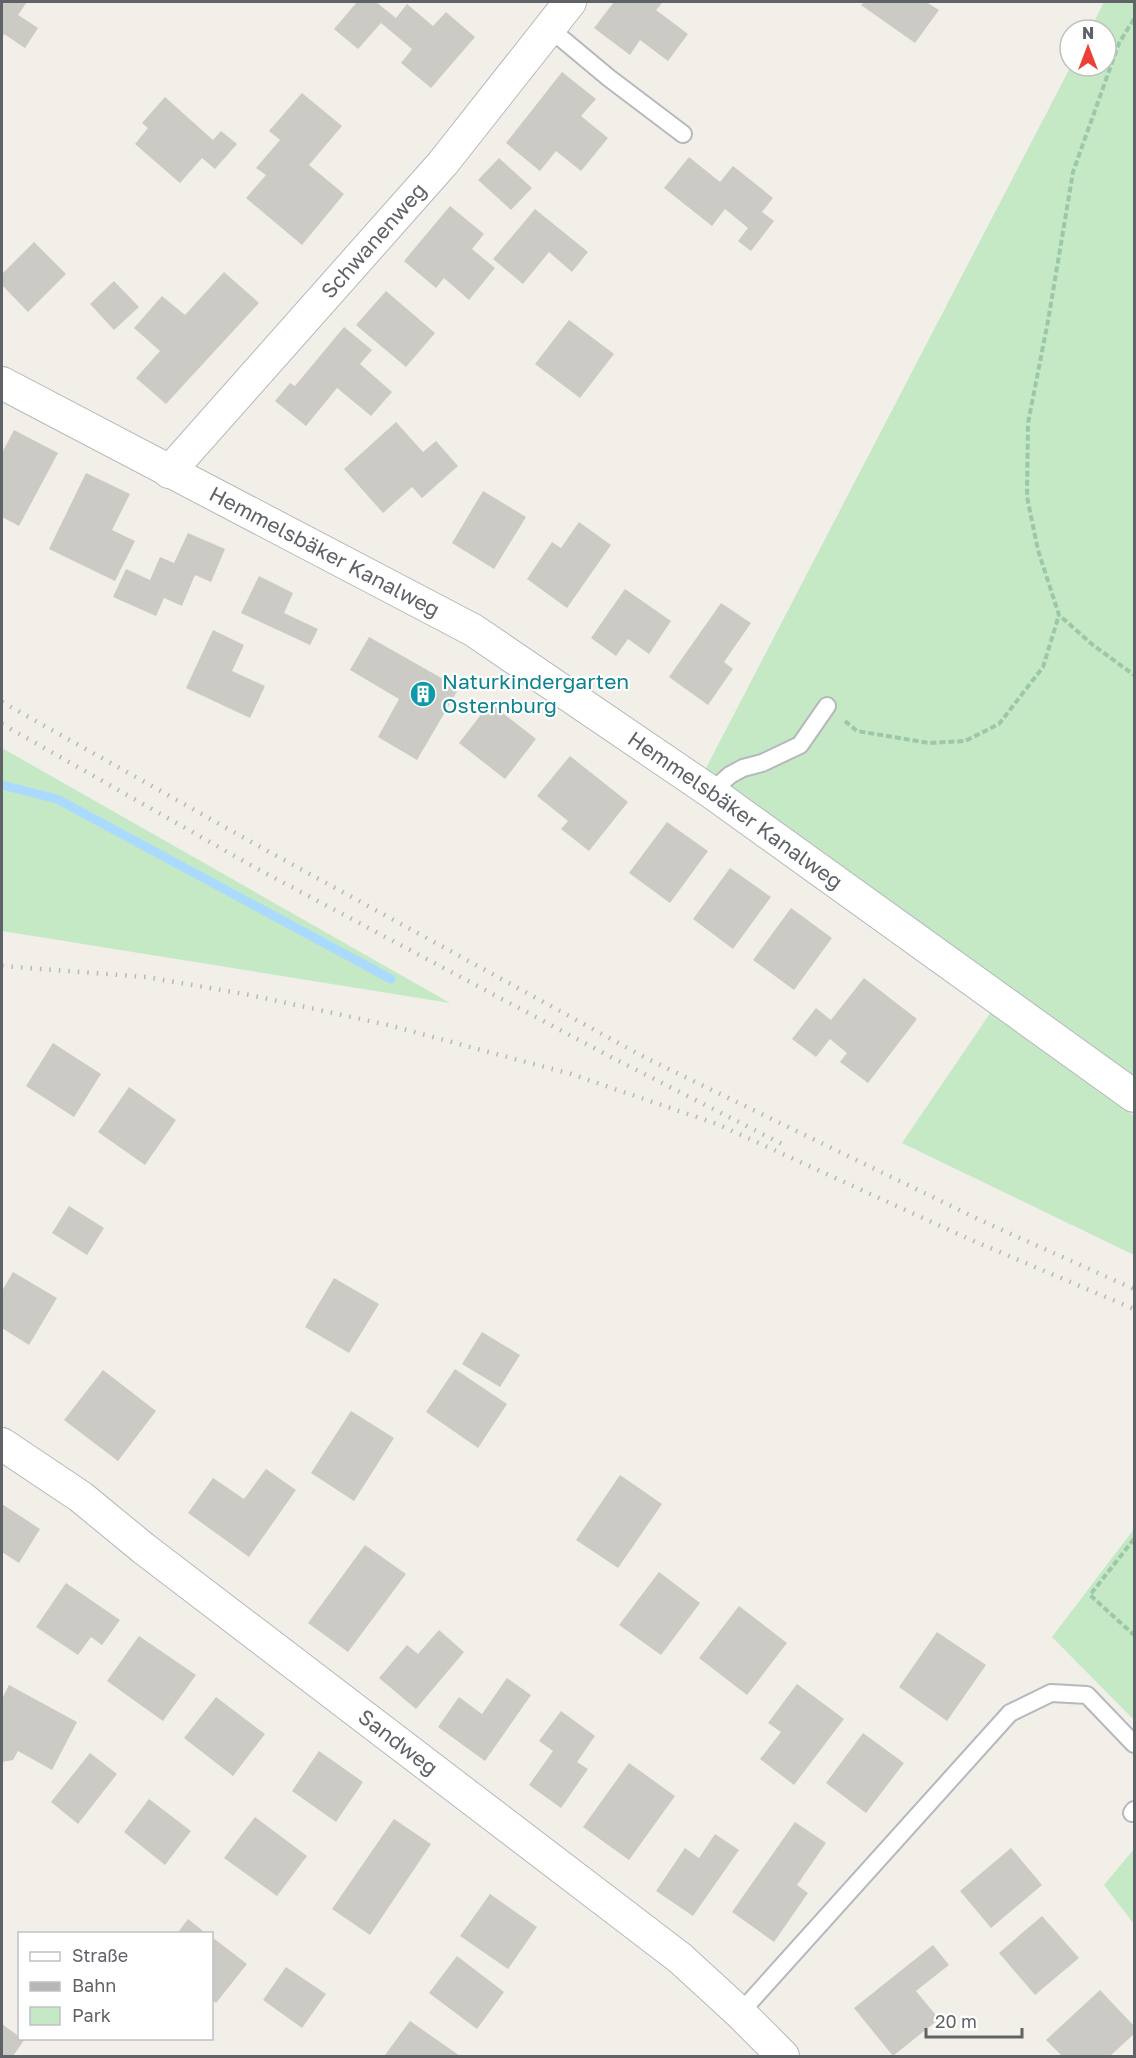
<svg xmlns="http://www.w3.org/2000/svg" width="1136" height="2058" viewBox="0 0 1136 2058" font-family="'Golos Text',sans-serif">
  <rect width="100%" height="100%" fill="#f1efe8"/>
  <path fill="#c5e8c5" d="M1104,2H1134V1078L705,770L1071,66H1106V30H1090Z
    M2,748L450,1003L2,931Z
    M993,1009L1134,1116V1255L902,1143Z
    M1134,1529V1720L1052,1637Z
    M1134,1849V1924L1104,1885Z"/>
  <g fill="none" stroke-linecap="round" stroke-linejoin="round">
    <path stroke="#aadaff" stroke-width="9" d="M2,785L57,799L391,979"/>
  </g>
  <path fill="#cccac5" d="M2,2H27L18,15L38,28L25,48L4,34L2,38Z
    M357,2H376L396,18L407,4L433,26L446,12L475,37L431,88L401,63L412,49L381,23L358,49L334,29Z
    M614,2H663L656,10L688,34L668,61L640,40L630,55L594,28Z
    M864,2H926L939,10L915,43L861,5Z
    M562,72L596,99L581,116L608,138L581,171L556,151L540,171L506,143Z
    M302,93L342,126L309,165L344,194L302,245L246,198L266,175L256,168L280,140L269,131Z
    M165,97L213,140L221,131L237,144L215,169L202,158L180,183L135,144L148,128L142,123Z
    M689,157L720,182L733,166L773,198L762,212L774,221L751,251L738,241L748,228L725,209L712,226L664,188Z
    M499,158L532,188L511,210L478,180Z
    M450,206L484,234L472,249L495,268L469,300L444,278L436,288L404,261Z
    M535,209L588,252L572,272L549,252L523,284L493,259Z
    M34,242L66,274L28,312L2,285V274Z
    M224,272L259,303L166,404L136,378L160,351L134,328L162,296L185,315Z
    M114,281L139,307L114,330L90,304Z
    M386,291L435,333L406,367L356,325Z
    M569,320L614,354L580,398L535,364Z
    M344,327L372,350L360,364L392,392L371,416L337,388L306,426L275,401L290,383L295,386Z
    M396,422L423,452L436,441L458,466L422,498L412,487L383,513L344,469Z
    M14,430L58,453L19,526L2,517V453Z
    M86,473L130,494L112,530L135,541L115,581L49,549Z
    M483,491L526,517L494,569L452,543Z
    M579,522L611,545L567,608L527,579L552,542L561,548Z
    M188,533L225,549L211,582L195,575L182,606L164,598L156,616L113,597L126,569L150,580L160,557L174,563Z
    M259,576L293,593L284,613L318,629L310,645L241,613Z
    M625,589L671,621L649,654L628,639L616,656L591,638Z
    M721,603L751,623L724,662L733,669L708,705L669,677Z
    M213,630L244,645L232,671L265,686L250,718L186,688Z
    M369,637L459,688L417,760L378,737L399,699L350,670Z
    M490,703L536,739L505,779L459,743Z
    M570,756L628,802L589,851L561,829L568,821L537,796Z
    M667,822L708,851L670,903L629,873Z
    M730,868L771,897L733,949L693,919Z
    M791,908L832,938L794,990L753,960Z
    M864,978L917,1019L868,1083L840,1062L847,1053L830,1039L816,1057L792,1039L816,1008L831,1020Z
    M53,1043L101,1074L74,1117L26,1086Z
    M129,1087L176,1120L145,1165L98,1132Z
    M69,1206L104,1228L87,1255L52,1233Z
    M13,1272L57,1298L29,1345L2,1328V1291Z
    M334,1278L379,1304L349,1353L305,1327Z
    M482,1332L520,1355L500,1387L462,1364Z
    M455,1369L507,1404L478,1448L426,1412Z
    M103,1370L156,1411L118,1461L64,1420Z
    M351,1411L394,1438L354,1501L311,1473Z
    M266,1469L296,1490L249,1557L188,1513L213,1478L244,1499Z
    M620,1475L662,1504L618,1568L576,1540Z
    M2,1504L40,1529L19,1563L2,1552Z
    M365,1545L406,1574L348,1652L308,1623Z
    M659,1572L700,1603L661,1655L619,1625Z
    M66,1583L120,1620L102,1645L91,1637L78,1655L36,1627Z
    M739,1606L787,1643L747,1695L699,1658Z
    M439,1630L464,1652L416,1709L379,1678L407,1645L418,1654Z
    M937,1632L986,1665L947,1721L899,1687Z
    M139,1636L196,1675L163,1721L107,1681Z
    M507,1678L531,1695L485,1761L438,1727L459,1697L482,1714Z
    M797,1684L844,1719L794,1785L760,1759L781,1732L768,1723Z
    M9,1685L77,1722L52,1770L18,1751L13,1760L2,1762V1699Z
    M216,1697L265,1734L233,1776L184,1738Z
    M561,1711L595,1736L577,1762L588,1769L561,1808L529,1785L553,1751L539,1741Z
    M863,1733L904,1763L866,1813L826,1783Z
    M319,1751L363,1782L336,1822L292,1791Z
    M90,1753L117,1774L78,1824L51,1802Z
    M629,1763L675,1796L629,1860L583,1827Z
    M149,1799L191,1831L165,1865L124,1832Z
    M255,1817L307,1856L277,1896L224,1858Z
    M394,1819L431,1844L370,1935L332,1909Z
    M795,1822L826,1843L797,1885L808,1893L774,1942L732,1912Z
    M715,1834L739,1850L693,1916L656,1891L685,1848L699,1858Z
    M1011,1848L1042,1885L991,1928L960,1891Z
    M490,1894L537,1927L508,1969L460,1936Z
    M1042,1916L1079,1958L1035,1995L999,1953Z
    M188,1919L207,1934H177Z
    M212,1937L247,1964L216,2003L212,2000Z
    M933,1945L949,1965L916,1991L939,2019L893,2056L854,2008Z
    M457,1956L504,1992L477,2029L429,1993Z
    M286,1967L326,1994L302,2028L263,2000Z
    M1100,1990L1134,2026V2034L1110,2056H1062L1046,2040Z
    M410,2021L460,2056H388L385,2055Z
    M2,2024L24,2040L13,2056H2Z"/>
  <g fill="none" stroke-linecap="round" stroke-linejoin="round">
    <defs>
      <path id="service" d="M549,28L609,78L683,134
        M711,792L730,775L743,768L762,763L800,745L827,706
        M1132,1813L1134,1810
        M740,2013L1010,1713L1051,1693L1087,1695L1134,1744"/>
      <g id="minor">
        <path id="s1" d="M2,383L473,630L711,792L1134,1096"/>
        <path id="s2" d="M169,472L443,163L570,2"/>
        <path id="s3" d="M2,1444L81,1497L143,1548L680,1958L740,2013L783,2056"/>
      </g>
    </defs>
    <use href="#service" stroke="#b5b8bc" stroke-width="20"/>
    <use href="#minor" stroke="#b5b8bc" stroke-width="34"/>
    <path stroke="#9cc7a9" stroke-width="4" stroke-dasharray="6 3" stroke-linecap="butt" d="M1134,19L1119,43L1073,172L1048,321L1028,423L1027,497L1038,550L1059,615L1093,645L1134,675
      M845,721L857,731L929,743L965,741L999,724L1043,667L1059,615
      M1134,1539L1090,1595L1134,1635"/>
    <use href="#service" stroke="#fff" stroke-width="16"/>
    <use href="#minor" stroke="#fff" stroke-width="32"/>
    <path stroke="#b6b7b8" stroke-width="4.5" stroke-dasharray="1.5 8" stroke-linecap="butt" d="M2,702L264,849L644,1057L982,1221L1134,1289
      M2,724L254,867L609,1056L782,1144
      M2,966L146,977L250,995L388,1025L571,1074L717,1124L969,1239L1134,1309"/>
  </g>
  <defs>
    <symbol id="building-disc" viewBox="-11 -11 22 22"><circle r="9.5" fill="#0f9aa8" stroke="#fff"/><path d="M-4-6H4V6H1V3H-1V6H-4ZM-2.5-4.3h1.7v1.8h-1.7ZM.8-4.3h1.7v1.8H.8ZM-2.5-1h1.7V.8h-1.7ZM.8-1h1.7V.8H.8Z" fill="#fff"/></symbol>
  </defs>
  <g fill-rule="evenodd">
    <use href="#building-disc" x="408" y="679" width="30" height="30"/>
  </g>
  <g text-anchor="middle" stroke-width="4.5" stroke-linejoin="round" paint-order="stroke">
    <g font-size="21" fill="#5f6368" stroke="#fff">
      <text dy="7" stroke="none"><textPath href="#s2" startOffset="309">Schwanenweg</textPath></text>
      <text dy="7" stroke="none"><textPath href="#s1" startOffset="364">Hemmelsbäker Kanalweg</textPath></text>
      <text dy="7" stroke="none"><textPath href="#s1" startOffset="850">Hemmelsbäker Kanalweg</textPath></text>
      <text dy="7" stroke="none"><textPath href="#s3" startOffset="496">Sandweg</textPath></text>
    </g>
    <g font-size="21" fill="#0d838f" stroke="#fff" text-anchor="start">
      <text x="442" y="689">Naturkindergarten<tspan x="442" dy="24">Osternburg</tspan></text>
    </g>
  </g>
  <rect width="1136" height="2058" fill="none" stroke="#5f6368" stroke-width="6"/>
  <rect x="18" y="1932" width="195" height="108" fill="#ffffff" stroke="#bfc1c3" stroke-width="1.5"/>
  <rect x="30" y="1952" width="30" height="9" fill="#ffffff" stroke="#bfc1c3" stroke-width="1.5"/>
  <text x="72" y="1962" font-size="18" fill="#5f6368">Straße</text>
  <rect x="30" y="1982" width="30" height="9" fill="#b6b7b8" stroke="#bfc1c3" stroke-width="1.5"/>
  <text x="72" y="1992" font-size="18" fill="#5f6368">Bahn</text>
  <rect x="30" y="2007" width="30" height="18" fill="#c5e8c5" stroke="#bfc1c3" stroke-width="1.5"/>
  <text x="72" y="2022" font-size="18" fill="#5f6368">Park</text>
  <g transform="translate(1088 48)"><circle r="28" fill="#ffffff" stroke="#bfc1c3" stroke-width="1.5"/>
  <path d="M0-4.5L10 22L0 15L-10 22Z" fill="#ea4335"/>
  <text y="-9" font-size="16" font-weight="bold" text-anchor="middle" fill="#5f6368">N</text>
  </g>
  <path d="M926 2028v9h96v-9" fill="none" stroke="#5f6368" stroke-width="3"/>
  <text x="935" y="2028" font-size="18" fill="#5f6368" stroke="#ffffff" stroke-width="4.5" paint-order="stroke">20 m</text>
</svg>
